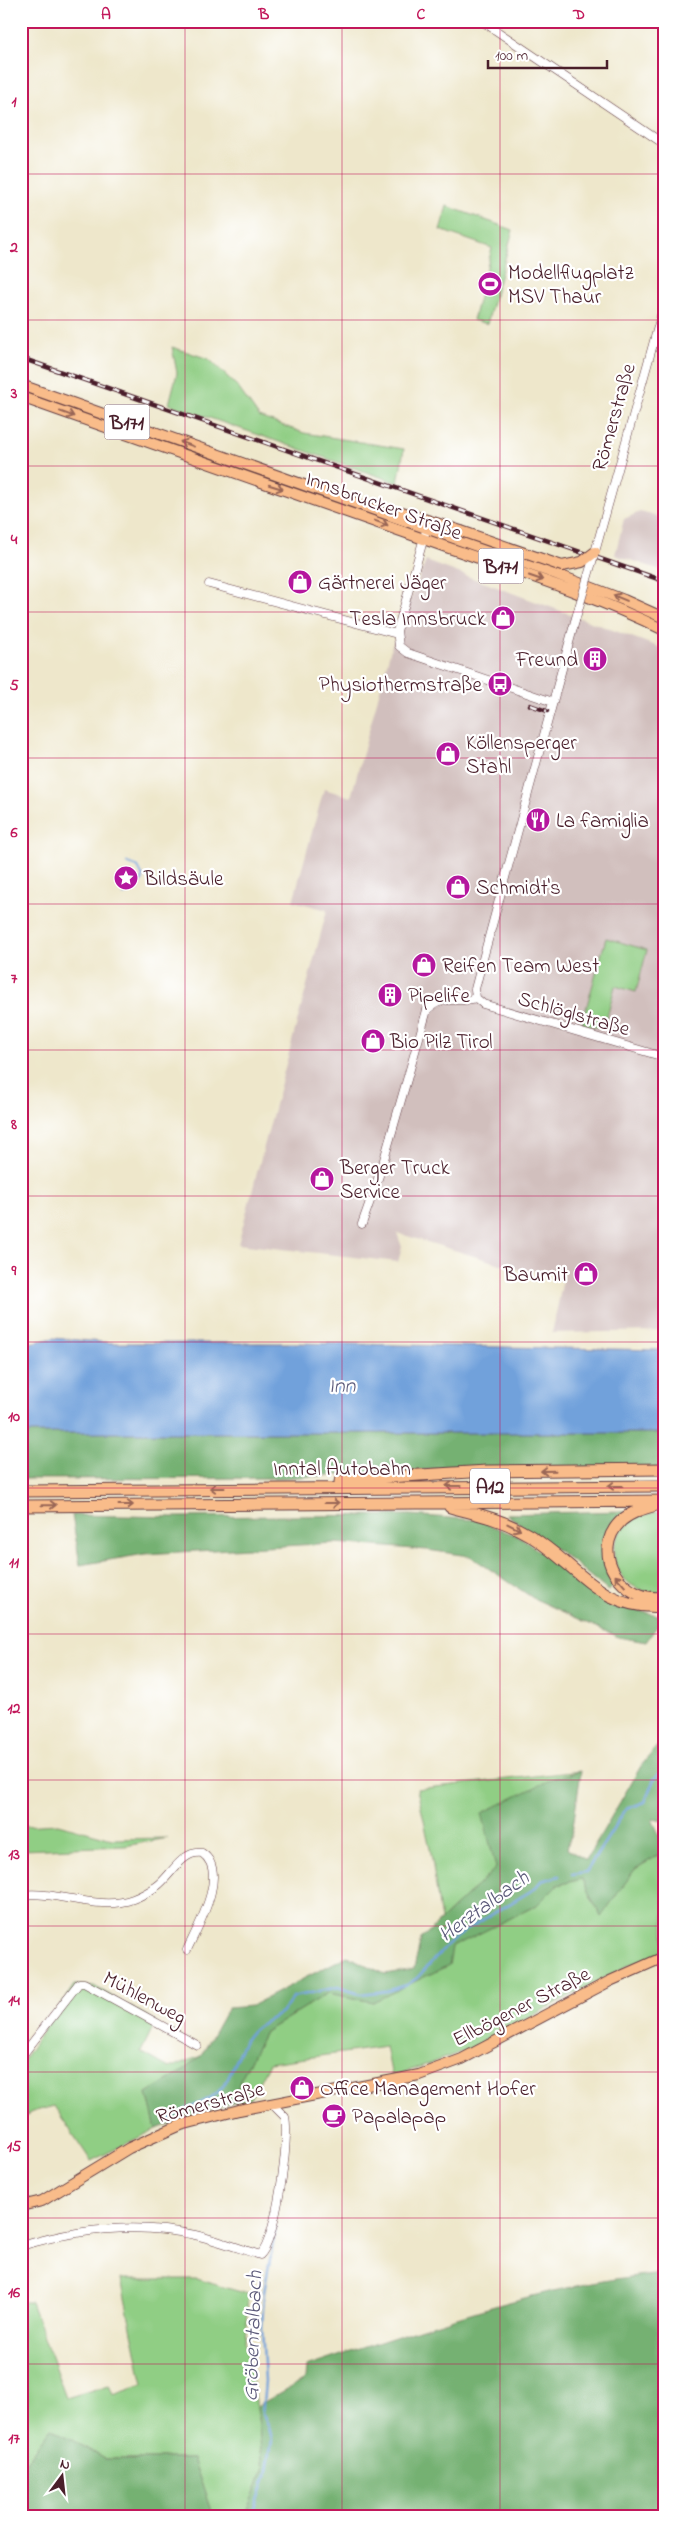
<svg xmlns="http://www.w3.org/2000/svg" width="685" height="2538" viewBox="0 0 685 2538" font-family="'Indie Flower',sans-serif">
  <rect width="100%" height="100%" fill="#fff"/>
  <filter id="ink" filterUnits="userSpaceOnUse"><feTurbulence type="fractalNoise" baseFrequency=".02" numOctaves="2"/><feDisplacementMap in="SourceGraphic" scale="10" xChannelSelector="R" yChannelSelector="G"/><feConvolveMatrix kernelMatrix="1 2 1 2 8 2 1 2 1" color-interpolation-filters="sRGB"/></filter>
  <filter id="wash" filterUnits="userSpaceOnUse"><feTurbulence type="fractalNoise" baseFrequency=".0096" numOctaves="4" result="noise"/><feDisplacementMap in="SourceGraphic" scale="20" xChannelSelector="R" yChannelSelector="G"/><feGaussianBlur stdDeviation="1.12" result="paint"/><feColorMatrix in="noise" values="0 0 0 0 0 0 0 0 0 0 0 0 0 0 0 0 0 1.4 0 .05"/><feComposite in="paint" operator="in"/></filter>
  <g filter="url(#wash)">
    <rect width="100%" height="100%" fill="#eee7cb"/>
    <path fill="#d1bfbd" d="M640,512L664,518V571L615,555L624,519Z
      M426,561L664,649V1331L552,1333L565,1270L524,1271L397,1233L402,1247L398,1262L238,1244L327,910L293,901L324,789L351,797L392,645Z"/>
    <path fill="#90ce84" stroke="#6d7658" d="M447,206L513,230L487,324L473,320L492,248L440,230Z
      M172,347L209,359L237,386L259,417L304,433L404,449L398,483L169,404L177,373Z
      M606,938L647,950L636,992L615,986L604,1029L582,1023Z
      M664,1512V1592C619,1598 594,1545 634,1519C642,1513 654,1513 664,1512Z
      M581,1771L552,1779L492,1847L496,1868L441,1920L431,1853L417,1789Z
      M58,1824L112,1839L168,1838L125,1846L21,1850V1826Z
      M664,1852V1951L627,1966L467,2050L392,2077L386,2047L269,2063L249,2101L234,2102L240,2080L265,2032L328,1993L373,2002L452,1947L537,1905L557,1885L582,1879L601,1916L635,1869Z
      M74,1985L94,1986L156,2021L141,2052L169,2068L201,2056L176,2076L147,2093L156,2129L91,2161L54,2106L32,2112L21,2118V2063Z
      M121,2279H196L248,2294L245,2342L257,2406L263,2471L244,2517H213L193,2459H105L51,2428L21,2468V2302H31L66,2398L109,2385L113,2395L143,2385Z"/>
    <path fill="#74b172" stroke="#5f684e" d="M21,1433H664V1472L476,1467L282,1478L21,1479Z
      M626,1511C596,1539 606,1549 614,1586L608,1591L567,1557L506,1514Z
      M72,1515L174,1517L410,1515L477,1520L522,1538L610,1606L664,1616L646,1642L618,1637L533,1598L470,1556L427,1550L334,1543L145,1554L80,1565Z
      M664,1738V1821L652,1819L664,1845V1852L635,1869L601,1917L582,1879L557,1885L537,1905L452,1947L449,1965L373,2002L328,1993L265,2032L240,2080L234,2102L156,2129L147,2093L176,2076L201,2056L228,2008L251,2006L347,1956L385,1974L414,1969L421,1939L496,1868L482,1813L552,1779L581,1771L573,1827L567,1849L586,1860L641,1766Z
      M664,2273V2517H244L263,2471L257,2406L305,2379L306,2367C423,2328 540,2284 664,2273Z
      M51,2428L105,2459H193L213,2517H21V2468Z"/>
    <path fill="#71a1db" stroke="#5e6083" d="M53,1338L115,1343H295L664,1350V1433H21V1341L30,1343Z"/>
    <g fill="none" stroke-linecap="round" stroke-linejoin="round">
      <path stroke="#71a1db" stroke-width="2.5" d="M124,895L142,881L143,877L138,867L127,863
        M572,1874L586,1872L626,1809L645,1802L654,1779L664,1769
        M167,2121C182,2108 202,2106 217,2093C232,2079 235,2053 248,2036C261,2018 280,2022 293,1997L338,1987L360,1994L387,1991L407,1985L417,1978L448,1944L468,1929L534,1889L541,1881L559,1876
        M252,2517L266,2476L272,2440L269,2426L262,2414L265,2382L262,2327L264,2292L276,2227"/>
    </g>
  </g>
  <g filter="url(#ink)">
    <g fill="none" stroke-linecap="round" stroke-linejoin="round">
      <defs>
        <path id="minor" d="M482,21L664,144
          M425,534L397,631L399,646L408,653L553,702
          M595,552L664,305
          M209,584L397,634
          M476,998L475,989L484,955L575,621
          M476,998L483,1004L664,1057
          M362,1224L381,1170L427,1010C446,992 456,1005 476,998
          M21,1895C58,1890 98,1912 133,1899C141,1896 150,1891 157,1886C171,1876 182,1850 202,1853C230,1872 197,1928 187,1950
          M21,2057L79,1983H84L197,2045
          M21,2246C77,2229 138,2222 195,2235C217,2240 238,2248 260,2255C276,2241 290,2138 285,2117L272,2104"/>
        <path id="major" d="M21,385L556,574L624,600L664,618
          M21,397C159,447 297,494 435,543C512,570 591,594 664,630
          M402,512L461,531
          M21,2206L42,2201L129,2148L181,2125L239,2110L419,2075L462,2059L610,1981L664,1957"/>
        <path id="highway" d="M340,1482L354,1479L487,1471L664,1469
          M21,1491L664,1486
          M660,1504C646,1508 632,1511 621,1521C588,1553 623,1604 664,1597
          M21,1506L664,1501
          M450,1507C478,1514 504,1520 529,1535C577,1564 601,1612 664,1606"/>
      </defs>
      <use href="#minor" stroke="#633d43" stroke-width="9"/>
      <use href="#major" stroke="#633d43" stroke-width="12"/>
      <use href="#highway" stroke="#633d43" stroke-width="13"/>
      <use href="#minor" stroke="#fff" stroke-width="8"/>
      <use href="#major" stroke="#f9bc8a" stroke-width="10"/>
      <use href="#highway" stroke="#f9bc8a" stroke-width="11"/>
      <defs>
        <path id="rail" d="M21,358L664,581
          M530,705L547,711"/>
      </defs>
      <use href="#rail" stroke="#4a1f2b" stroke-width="4.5"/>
      <use href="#rail" stroke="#fff" stroke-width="2.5" stroke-dasharray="8" stroke-linecap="butt"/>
      <defs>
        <path id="minor-bridge" d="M575,621L595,552"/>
        <path id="major-bridge" d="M461,531L562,566L582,562L595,552"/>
      </defs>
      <use href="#minor-bridge" stroke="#633d43" stroke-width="9" stroke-linecap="butt"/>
      <use href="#major-bridge" stroke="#633d43" stroke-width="12" stroke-linecap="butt"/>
      <use href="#minor-bridge" stroke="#fff" stroke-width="8"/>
      <use href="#major-bridge" stroke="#f9bc8a" stroke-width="10"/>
    </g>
    <defs><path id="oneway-shaft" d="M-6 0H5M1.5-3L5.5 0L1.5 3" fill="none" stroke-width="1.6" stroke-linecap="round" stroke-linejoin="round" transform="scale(1.25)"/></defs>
    <g stroke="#996656">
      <use href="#oneway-shaft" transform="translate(67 414) rotate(20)"/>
      <use href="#oneway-shaft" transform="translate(187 444) rotate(-160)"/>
      <use href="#oneway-shaft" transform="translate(276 487) rotate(17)"/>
      <use href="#oneway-shaft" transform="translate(381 523) rotate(20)"/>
      <use href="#oneway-shaft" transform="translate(536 578) rotate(19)"/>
      <use href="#oneway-shaft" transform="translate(620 598) rotate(-157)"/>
      <use href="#oneway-shaft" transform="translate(548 1471) rotate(179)"/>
      <use href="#oneway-shaft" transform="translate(453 1486) rotate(180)"/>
      <use href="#oneway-shaft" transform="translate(615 1486) rotate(180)"/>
      <use href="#oneway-shaft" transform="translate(217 1488) rotate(180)"/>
      <use href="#oneway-shaft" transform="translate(332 1503)"/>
      <use href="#oneway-shaft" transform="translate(49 1505) rotate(-1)"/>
      <use href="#oneway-shaft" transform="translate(126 1505)"/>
      <use href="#oneway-shaft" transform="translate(514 1527) rotate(27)"/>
      <use href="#oneway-shaft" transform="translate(620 1581) rotate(-131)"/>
    </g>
  </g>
  <path fill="none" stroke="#c2185b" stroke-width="1" stroke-opacity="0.55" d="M185,21V2517M342,21V2517M500,21V2517M21,174H664M21,320H664M21,466H664M21,612H664M21,758H664M21,904H664M21,1050H664M21,1196H664M21,1342H664M21,1488H664M21,1634H664M21,1780H664M21,1926H664M21,2072H664M21,2218H664M21,2364H664"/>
  <defs>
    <symbol id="stadium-disc" viewBox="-11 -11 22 22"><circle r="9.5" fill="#b5179e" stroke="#fff"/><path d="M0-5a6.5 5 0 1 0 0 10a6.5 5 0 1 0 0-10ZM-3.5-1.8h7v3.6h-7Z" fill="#fff"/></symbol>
    <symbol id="shop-disc" viewBox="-11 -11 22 22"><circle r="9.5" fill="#b5179e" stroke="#fff"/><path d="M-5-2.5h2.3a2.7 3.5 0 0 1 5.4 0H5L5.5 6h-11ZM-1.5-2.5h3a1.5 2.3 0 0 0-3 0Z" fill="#fff"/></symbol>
    <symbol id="building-disc" viewBox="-11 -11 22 22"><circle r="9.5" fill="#b5179e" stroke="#fff"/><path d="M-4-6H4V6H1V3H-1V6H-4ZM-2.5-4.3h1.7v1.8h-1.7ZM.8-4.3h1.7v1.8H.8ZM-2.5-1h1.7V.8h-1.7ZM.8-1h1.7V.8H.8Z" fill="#fff"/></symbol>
    <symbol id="bus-disc" viewBox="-11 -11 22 22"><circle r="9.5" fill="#b5179e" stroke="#fff"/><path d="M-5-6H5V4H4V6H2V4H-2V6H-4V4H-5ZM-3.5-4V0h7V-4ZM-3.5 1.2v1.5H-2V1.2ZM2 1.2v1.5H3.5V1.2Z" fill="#fff"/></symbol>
    <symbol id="restaurant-disc" viewBox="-11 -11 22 22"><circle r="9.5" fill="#b5179e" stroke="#fff"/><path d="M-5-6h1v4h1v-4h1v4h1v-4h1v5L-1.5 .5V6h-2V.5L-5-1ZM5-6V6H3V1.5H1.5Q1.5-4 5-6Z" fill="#fff"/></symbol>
    <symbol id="sight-disc" viewBox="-11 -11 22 22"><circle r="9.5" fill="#b5179e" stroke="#fff"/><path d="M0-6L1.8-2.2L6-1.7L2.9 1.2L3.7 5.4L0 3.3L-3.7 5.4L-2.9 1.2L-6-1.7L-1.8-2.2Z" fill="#fff"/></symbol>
    <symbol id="cafe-disc" viewBox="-11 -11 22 22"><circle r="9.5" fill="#b5179e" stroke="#fff"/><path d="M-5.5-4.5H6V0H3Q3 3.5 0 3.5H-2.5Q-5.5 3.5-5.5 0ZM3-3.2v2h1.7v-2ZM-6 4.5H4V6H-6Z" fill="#fff"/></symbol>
  </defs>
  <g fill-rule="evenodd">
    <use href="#stadium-disc" x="476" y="270" width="28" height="28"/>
    <use href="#shop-disc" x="286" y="568" width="28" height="28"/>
    <use href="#shop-disc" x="489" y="604" width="28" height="28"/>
    <use href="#building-disc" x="581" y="645" width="28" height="28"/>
    <use href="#bus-disc" x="486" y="670" width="28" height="28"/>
    <use href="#shop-disc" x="434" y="740" width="28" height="28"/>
    <use href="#restaurant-disc" x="524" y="806" width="28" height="28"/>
    <use href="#sight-disc" x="112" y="864" width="28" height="28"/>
    <use href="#shop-disc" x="444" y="873" width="28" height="28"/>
    <use href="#shop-disc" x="410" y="951" width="28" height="28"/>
    <use href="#building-disc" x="376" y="981" width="28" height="28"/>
    <use href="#shop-disc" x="359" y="1027" width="28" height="28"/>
    <use href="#shop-disc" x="308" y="1165" width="28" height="28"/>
    <use href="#shop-disc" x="572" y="1260" width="28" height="28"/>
    <use href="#shop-disc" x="288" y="2074" width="28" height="28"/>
    <use href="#cafe-disc" x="320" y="2102" width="28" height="28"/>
  </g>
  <g text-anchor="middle" stroke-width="4.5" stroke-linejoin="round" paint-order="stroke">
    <g fill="#fff" stroke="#80626b" stroke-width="1">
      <rect x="104.5" y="404.5" width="45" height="35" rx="4"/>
      <rect x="478.5" y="548.5" width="45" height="35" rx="4"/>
      <rect x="470" y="1468.5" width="40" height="35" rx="4"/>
    </g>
    <g font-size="20" font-weight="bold" fill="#4a1f2b">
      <text x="127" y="429">B171</text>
      <text x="501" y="573">B171</text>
      <text x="490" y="1493">A12</text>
    </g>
    <g font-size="21" fill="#4a1f2b" stroke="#fff" text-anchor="start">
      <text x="508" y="279">Modellflugplatz<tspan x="508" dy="24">MSV Thaur</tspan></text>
      <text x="318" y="589">Gärtnerei Jäger</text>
      <text x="486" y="625" text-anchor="end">Tesla Innsbruck</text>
      <text x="578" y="666" text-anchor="end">Freund</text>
      <text x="482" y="691" text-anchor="end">Physiothermstraße</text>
      <text x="466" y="749">Köllensperger<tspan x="466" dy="24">Stahl</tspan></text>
      <text x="556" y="827">La famiglia</text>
      <text x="144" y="885">Bildsäule</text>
      <text x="476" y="894">Schmidt's</text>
      <text x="442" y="972">Reifen Team West</text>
      <text x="408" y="1002">Pipelife</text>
      <text x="390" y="1048">Bio Pilz Tirol</text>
      <text x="340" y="1174">Berger Truck<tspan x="340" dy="24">Service</tspan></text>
      <text x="568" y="1281" text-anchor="end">Baumit</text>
      <text x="320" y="2095">Office Management Hofer</text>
      <text x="352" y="2123">Papalapap</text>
    </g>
    <g font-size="21" fill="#4a1f2b" stroke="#fff">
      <text transform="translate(613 417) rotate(-74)" y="7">Römerstraße</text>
      <text transform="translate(384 505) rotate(20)" y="7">Innsbrucker Straße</text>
      <text transform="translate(574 1013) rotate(16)" y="7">Schlöglstraße</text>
      <text x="342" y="1475">Inntal Autobahn</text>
      <text transform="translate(145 1997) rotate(28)" y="7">Mühlenweg</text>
      <text transform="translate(521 2006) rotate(-27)" y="7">Ellbögener Straße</text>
      <text transform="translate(210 2102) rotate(-15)" y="7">Römerstraße</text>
    </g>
    <g font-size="22" font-style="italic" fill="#5c5a7a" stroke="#fff">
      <text x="342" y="1392">Inn</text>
      <text transform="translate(483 1905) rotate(-36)" y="8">Herztalbach</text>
      <text transform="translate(251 2336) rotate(-88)" y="8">Gröbentalbach</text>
    </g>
  </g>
  <rect width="685" height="2538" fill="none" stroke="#fff" stroke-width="55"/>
  <g transform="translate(62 2476) rotate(15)" stroke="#ffffff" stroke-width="4" paint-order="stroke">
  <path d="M0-4L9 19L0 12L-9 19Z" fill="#4a1f2b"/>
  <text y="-8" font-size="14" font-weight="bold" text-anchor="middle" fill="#4a1f2b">N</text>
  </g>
  <path d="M488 60v8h119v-8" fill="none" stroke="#4a1f2b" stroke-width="2.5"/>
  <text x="495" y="60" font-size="15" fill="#4a1f2b" stroke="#ffffff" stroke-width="4" paint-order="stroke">100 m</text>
  <rect x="28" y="28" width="630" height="2482" fill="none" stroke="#c2185b" stroke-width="2"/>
  <g font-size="16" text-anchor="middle" font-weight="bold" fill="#c2185b">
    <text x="106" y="19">A</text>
    <text x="264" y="19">B</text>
    <text x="421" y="19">C</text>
    <text x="579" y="19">D</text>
    <text x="14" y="106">1</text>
    <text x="14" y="252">2</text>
    <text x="14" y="398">3</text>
    <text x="14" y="544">4</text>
    <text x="14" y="690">5</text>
    <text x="14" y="837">6</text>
    <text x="14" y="983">7</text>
    <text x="14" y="1129">8</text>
    <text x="14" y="1275">9</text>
    <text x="14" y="1421">10</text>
    <text x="14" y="1567">11</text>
    <text x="14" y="1713">12</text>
    <text x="14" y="1859">13</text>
    <text x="14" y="2005">14</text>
    <text x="14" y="2151">15</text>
    <text x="14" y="2297">16</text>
    <text x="14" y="2443">17</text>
  </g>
</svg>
